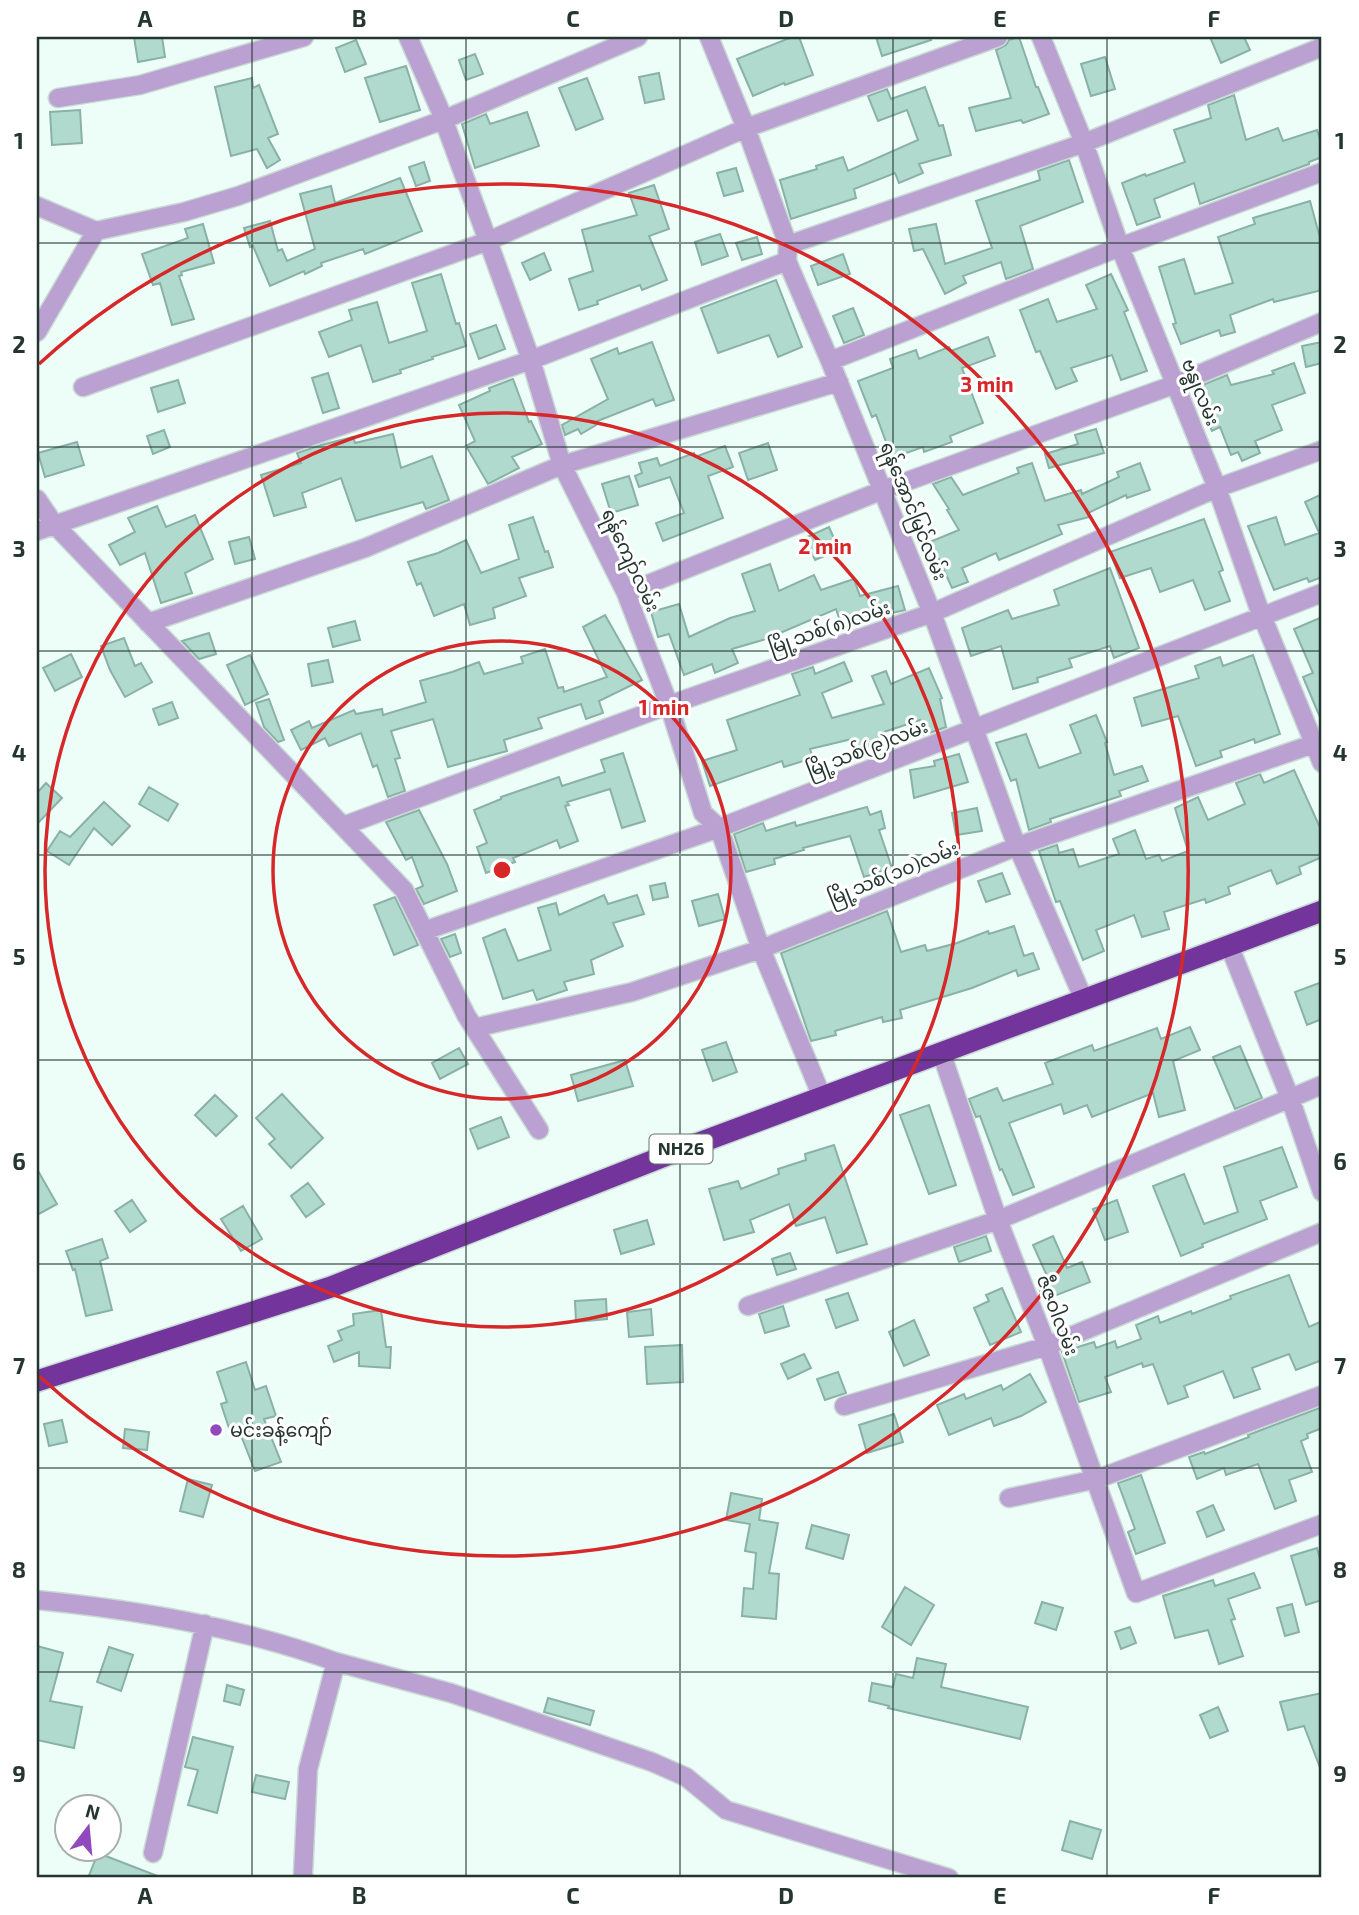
<svg xmlns="http://www.w3.org/2000/svg" width="1359" height="1915" viewBox="0 0 1359 1915" font-family="'Exo 2','Noto Sans Myanmar',sans-serif">
  <rect width="100%" height="100%" fill="#edfef9"/>
  <path fill="#b1dace" stroke="#89b1a5" stroke-width="2" d="M134,37H162L165,57L138,62Z
    M792,37H799L813,75L785,85L784,83L753,96L737,59Z
    M876,37H930L931,40L882,56Z
    M1019,37L1036,87H1038L1049,114L1023,123L1021,120L976,131L969,108L1011,98L996,50L1006,45L1009,40Z
    M1210,37H1244L1250,50L1221,63Z
    M356,40L366,64L345,72L336,48Z
    M475,54L483,74L466,80L459,60Z
    M1105,57L1115,89L1091,96L1081,64Z
    M406,66L420,110L380,122L365,78Z
    M659,73L664,99L645,103L639,77Z
    M252,78L253,88L259,85L278,134L268,138L280,160L267,168L257,149L231,156L215,87Z
    M587,78L603,119L576,130L559,88Z
    M925,87L939,126L943,125L951,155L919,164L923,173L899,183L895,173L854,189L856,198L791,219L780,180L817,169L816,166L843,157L848,171L918,140L907,110L878,121L868,96L887,89L891,99Z
    M1234,95L1246,140L1278,128L1283,141L1317,130L1322,145V157L1309,162V164L1200,204L1194,183L1154,199L1160,217L1137,225L1122,183L1145,174L1146,176L1185,162L1174,130L1211,118L1208,105Z
    M80,110L82,143L52,145L50,112Z
    M527,112L539,146L475,168L462,124L486,114L490,124Z
    M1069,160L1083,202L1020,226L1033,269L1006,279L1001,262L963,276L966,283L945,294L923,249L914,251L909,229L936,224L945,264L992,248L976,201L1040,180L1038,171Z
    M424,162L430,181L416,186L409,167Z
    M736,168L743,191L724,196L717,173Z
    M400,178L422,231L365,254L363,249L321,263L322,266L305,274L304,271L270,286L253,246L250,247L244,228L270,221L278,251L282,249L287,261L315,249L300,194L331,186L335,203Z
    M654,185L669,229L649,236L667,280L642,290L640,285L597,301L598,304L579,310L569,279L593,271L582,230L637,215L629,193Z
    M1310,201L1322,245V290L1274,302L1273,299L1230,315L1235,332L1221,336L1219,330L1181,344L1173,324L1176,323L1159,267L1184,259L1195,294L1233,283L1218,237L1255,224L1253,218Z
    M203,224L214,263L181,272L182,275L179,276L194,319L172,325L160,283L153,285L142,254L188,238L185,229Z
    M720,234L728,256L702,265L695,242Z
    M757,237L762,254L742,260L736,243Z
    M544,253L551,270L530,280L522,263Z
    M843,254L850,274L818,285L811,266Z
    M441,274L456,324L459,323L466,346L432,357L433,359L400,370L401,373L373,382L361,345L329,357L319,332L352,320L349,310L377,302L389,343L427,331L412,283Z
    M1111,274L1128,310L1124,312L1147,371L1121,380L1112,355L1071,368L1077,381L1056,389L1040,351L1036,352L1020,310L1048,299L1057,322L1097,309L1086,285Z
    M776,280L802,347L778,357L769,335L718,353L701,308Z
    M853,308L864,335L844,343L833,316Z
    M496,325L505,349L479,359L470,334Z
    M988,337L995,356L962,368L983,423L950,436L952,442L924,452L923,447L892,458L876,415L872,417L858,381L893,368L890,359L916,350L919,359L949,347L951,351Z
    M652,342L674,400L656,406L653,399L595,422L596,425L581,434L578,429L565,435L562,425L608,399L591,359L617,348L619,354Z
    M1322,342V363L1306,367L1302,346Z
    M1294,363L1305,393L1272,405L1282,430L1255,441L1260,453L1242,461L1238,452L1231,455L1220,427L1212,431L1200,402L1205,400L1200,386L1227,375L1231,385L1274,374L1272,371Z
    M328,373L339,408L323,413L312,378Z
    M513,379L529,422L531,421L542,444L512,457L519,468L488,484L466,446L475,441L459,405L490,391L489,388Z
    M178,380L185,403L158,412L151,388Z
    M1096,429L1104,453L1049,468L1045,454L1078,444L1075,435Z
    M164,430L170,447L153,454L147,436Z
    M393,434L401,468L432,456L449,500L426,509L423,502L356,521L341,478L302,493L306,507L274,516L261,475L301,463L297,453L321,445L353,437L355,443Z
    M77,442L84,465L45,477L38,453Z
    M768,443L777,470L748,480L739,453Z
    M725,446L733,467L708,476L723,518L663,541L656,523L684,513L670,477L639,487L635,476L642,473L639,463L657,458L660,466L694,453L695,457Z
    M1032,463L1045,501L1081,490L1082,494L1119,477L1117,472L1140,463L1150,490L1127,498L1126,495L1088,513L1089,517L1058,525L1062,534L1016,553L999,560L996,553L962,568L968,582L952,588L939,559L928,564L920,546L959,530L947,510L949,509L933,484L951,477L963,495L1019,473L1017,468Z
    M629,476L638,505L611,513L602,484Z
    M1322,494V539L1305,502Z
    M157,506L166,527L195,515L213,559L185,573L192,593L161,603L145,553L120,565L109,545L135,532L128,518Z
    M533,517L545,552L548,551L553,567L519,578L526,596L493,608L495,618L470,625L464,604L434,616L421,583L417,585L408,562L438,553L466,540L481,573L519,559L509,525Z
    M1276,517L1285,545L1319,533L1322,541V577L1309,582L1307,578L1274,590L1248,526Z
    M1204,519L1223,570L1219,572L1230,601L1205,610L1193,580L1160,592L1151,568L1120,578L1110,552Z
    M829,527L839,550L815,560L805,538Z
    M249,537L255,559L235,564L229,542Z
    M770,564L779,591L814,575L821,590L854,579L860,596L898,586L905,610L879,616L878,611L841,624L836,609L766,639L732,649L738,663L715,673L712,664L684,675L669,634L658,637L651,612L679,604L689,637L730,618L755,611L742,574Z
    M1110,568L1139,648L1114,658L1110,646L1069,659L1072,667L1037,678L1038,682L1013,689L1001,646L971,656L962,628L1008,610L1012,619L1059,605L1054,590Z
    M605,615L642,680L599,701L603,713L586,719L581,704L538,718L542,728L504,740L507,751L448,767L433,719L391,731L400,758L395,759L405,791L388,797L377,765L373,767L361,733L329,746L325,738L301,750L291,730L309,721L312,728L354,710L356,714L382,709L383,715L426,702L420,681L452,672L479,662L484,674L523,663L521,657L545,649L558,688L563,687L564,692L607,677L583,627Z
    M1322,617V722L1303,677L1313,673L1294,629Z
    M355,621L360,640L333,647L328,628Z
    M209,633L216,654L199,659L182,641Z
    M124,638L135,666L141,663L152,682L125,697L110,670L101,646Z
    M71,654L82,677L55,691L43,668Z
    M250,655L268,694L245,705L227,665Z
    M1253,655L1280,734L1255,743L1254,739L1220,751L1222,757L1196,766L1178,716L1142,726L1134,698L1199,678L1195,666L1220,657L1223,666Z
    M328,660L333,682L312,686L308,664Z
    M844,662L852,681L822,693L832,718L884,704L872,676L886,671L891,684L929,668L942,698L940,699L946,727L924,735L920,720L878,734L882,751L858,758L852,739L810,749L813,758L784,767L782,761L710,786L702,761L737,750L727,720L800,695L792,674L813,667L815,674Z
    M269,699L284,740L278,742L264,727L256,703Z
    M172,702L178,718L159,725L153,709Z
    M1096,715L1107,742L1105,743L1114,775L1142,766L1148,781L1119,791L1121,796L1050,819L1051,822L1029,830L1016,779L1011,781L996,743L1026,734L1039,768L1081,753L1070,725Z
    M623,753L645,821L622,828L610,789L567,802L569,805L565,806L578,841L560,848L557,840L513,858L515,862L486,873L477,847L487,843L474,810L501,799V797L559,777L562,786L605,772L601,760Z
    M959,754L968,782L914,798L910,770L935,766L934,761Z
    M1294,770L1322,832V857L1299,867L1301,874L1277,884L1271,870L1228,887L1230,894L1206,903L1205,899L1164,912L1169,929L1142,937L1134,915L1096,930L1104,951L1083,960L1060,901L1056,902L1039,851L1057,845L1059,853L1073,849L1079,867L1119,854L1113,839L1135,830L1146,859L1159,855L1162,861L1188,851L1175,808L1198,797L1208,820L1245,804L1236,783L1260,774L1264,783Z
    M46,783L62,798L37,824V793Z
    M149,787L178,804L168,821L139,804Z
    M104,802L130,826L112,845L94,828L69,865L47,851L60,831L70,837Z
    M867,807L870,815L881,811L885,828L879,830L892,868L864,877L850,836L803,848L804,850L774,859L775,864L746,872L734,834L763,823L766,831L795,822L796,826Z
    M977,808L982,831L956,835L952,813Z
    M419,810L447,864L457,891L424,904L416,889L423,886L412,857L406,860L386,822Z
    M1002,873L1010,894L986,902L978,881Z
    M665,883L668,897L653,900L650,886Z
    M718,894L725,919L699,926L692,901Z
    M604,895L608,904L637,895L644,914L613,923L623,946L591,960L594,974L564,982L567,990L537,1000L533,990L503,999L483,938L505,929L518,961L551,950L538,908L556,903L559,915Z
    M395,897L418,945L394,955L374,905Z
    M887,911L901,952L925,945L927,951L957,943L988,931L989,934L1014,926L1024,956L1033,953L1039,969L1018,976L1016,970L972,988L900,1010L902,1018L883,1022L882,1017L835,1031L836,1035L811,1041L781,953Z
    M455,934L461,953L450,957L441,939Z
    M1322,982V1019L1307,1025L1295,992Z
    M1190,1027L1200,1050L1173,1061L1185,1110L1159,1117L1153,1093L1092,1117L1087,1105L1064,1114L1061,1104L1009,1123L1034,1187L1013,1195L1002,1169L1000,1170L980,1116L976,1117L969,1099L997,1088L1003,1101L1053,1084L1045,1063L1092,1045L1094,1051L1157,1028L1161,1039Z
    M726,1042L737,1072L713,1081L702,1050Z
    M1240,1046L1262,1098L1235,1109L1213,1057Z
    M459,1048L468,1064L440,1079L432,1063Z
    M625,1060L633,1086L578,1101L571,1075Z
    M282,1094L323,1138L291,1168L269,1144L275,1139L256,1118Z
    M215,1095L237,1116L216,1136L195,1115Z
    M929,1105L956,1185L929,1194L900,1115Z
    M501,1117L509,1137L478,1149L470,1129Z
    M834,1145L867,1244L837,1253L825,1217L796,1226L789,1204L750,1220L754,1232L724,1240L709,1189L738,1181L741,1189L779,1174L778,1169L806,1160L805,1154Z
    M1282,1147L1297,1187L1260,1201L1267,1219L1202,1244L1203,1247L1181,1256L1153,1186L1184,1174L1204,1224L1238,1212L1224,1167Z
    M37,1169L57,1204L37,1215Z
    M308,1183L324,1204L306,1217L291,1196Z
    M132,1200L146,1221L130,1232L115,1211Z
    M1117,1200L1128,1232L1105,1240L1093,1209Z
    M243,1206L262,1239L241,1251L221,1219Z
    M647,1220L654,1244L621,1254L614,1230Z
    M986,1236L991,1251L959,1262L954,1247Z
    M1053,1236L1067,1268L1082,1262L1090,1282L1044,1300L1036,1280L1047,1276L1033,1245Z
    M102,1239L108,1258L100,1261L112,1310L86,1316L75,1269L73,1270L66,1251Z
    M790,1253L796,1269L777,1275L772,1259Z
    M1289,1275L1309,1327L1322,1321V1360L1296,1370L1289,1354L1252,1368L1260,1389L1234,1398L1223,1371L1184,1386L1188,1397L1168,1404L1153,1364L1143,1367L1142,1363L1105,1377L1111,1392L1079,1402L1062,1352L1094,1342L1096,1348L1115,1341L1117,1348L1141,1339L1136,1325L1158,1316L1160,1323L1191,1311L1192,1314L1231,1299L1230,1296Z
    M1002,1288L1021,1332L990,1345L974,1308L989,1301L986,1295Z
    M848,1293L858,1320L836,1328L826,1300Z
    M606,1299L607,1319L576,1322L575,1301Z
    M783,1306L789,1326L765,1333L759,1314Z
    M651,1309L653,1335L629,1337L627,1312Z
    M381,1310L386,1347H391L390,1368L359,1366V1352L334,1362L328,1346L342,1340L338,1331L354,1325L353,1314Z
    M914,1320L929,1355L904,1366L889,1332Z
    M682,1345L683,1382L647,1384L645,1347Z
    M804,1354L811,1368L788,1379L781,1364Z
    M246,1362L255,1390L266,1386L276,1416L264,1419L281,1462L255,1471L238,1428L230,1431L221,1404L227,1402L217,1372Z
    M838,1372L846,1393L825,1400L817,1379Z
    M1030,1374L1046,1402L1021,1416L994,1426L991,1418L949,1435L937,1405L964,1394L966,1399L1001,1385L1003,1390Z
    M1322,1407V1428L1307,1434L1308,1438L1301,1441L1312,1472L1289,1480L1296,1501L1275,1509L1258,1464L1226,1475L1224,1468L1197,1479L1189,1457L1204,1452L1205,1454L1249,1437L1248,1435Z
    M894,1414L903,1442L867,1453L859,1425Z
    M62,1420L67,1442L49,1446L44,1424Z
    M125,1429L149,1432L147,1450L123,1448Z
    M1141,1475L1165,1543L1136,1554L1128,1532L1135,1529L1118,1483Z
    M188,1479L212,1485L203,1517L180,1511Z
    M731,1493L762,1499L759,1520L778,1523L769,1573L779,1574L776,1619L742,1616L744,1588L753,1589L756,1553L745,1551L750,1524L726,1520Z
    M1213,1505L1224,1530L1207,1537L1197,1512Z
    M812,1525L849,1535L843,1559L806,1548Z
    M1317,1548L1322,1566V1600L1306,1605L1291,1556Z
    M1254,1573L1260,1588L1228,1599L1235,1619L1231,1620L1243,1656L1219,1664L1208,1630L1175,1638L1163,1596L1213,1580L1215,1586Z
    M905,1587L934,1605L911,1645L882,1627Z
    M1042,1602L1063,1608L1056,1630L1035,1623Z
    M1292,1604L1299,1632L1285,1636L1277,1608Z
    M1130,1627L1136,1643L1121,1649L1115,1632Z
    M37,1646L63,1653L50,1701L82,1707L74,1748L37,1740Z
    M109,1647L133,1655L121,1691L97,1682Z
    M917,1658L946,1664L941,1687L1028,1707L1020,1739L888,1708L889,1706L869,1701L872,1683L893,1687L896,1674L913,1678Z
    M227,1685L244,1690L240,1705L224,1701Z
    M1322,1693V1770H1321L1304,1726L1288,1730L1280,1702Z
    M548,1698L594,1711L590,1725L544,1712Z
    M1218,1707L1228,1731L1210,1738L1200,1715Z
    M193,1737L233,1747L217,1813L188,1805L198,1770L185,1767Z
    M256,1775L289,1782L285,1799L252,1792Z
    M1070,1821L1101,1830L1092,1859L1062,1850Z
    M98,1853L160,1877V1878H88Z"/>
  <g fill="none" stroke-linecap="round" stroke-linejoin="round">
    <defs>
      <path id="minor" d="M408,37L440,110L488,241L531,360L562,465L626,593L669,705L703,813L719,828L761,949L822,1097
        M709,37L746,128L788,245L787,261L830,361L932,613L1013,836L1084,1000
        M1041,37L1084,143L1120,247L1217,488L1258,606L1322,763
        M58,98L140,85L304,37
        M37,206L96,231L184,212L238,196L443,120L638,37
        M788,245L1084,143L1322,47
        M37,332L96,231
        M830,361L1120,247L1322,172
        M83,387L488,241L746,128L998,37
        M37,499L54,524L404,890L466,1015L539,1130
        M37,531L531,360L787,261
        M626,593L883,490L1176,384L1322,322
        M148,623L365,548L562,465L839,382
        M343,826L669,705L932,613L1217,488L1322,450
        M424,931L719,828L1322,593
        M1229,945L1290,1098L1322,1192
        M474,1028L632,992L761,949L1018,846L1322,741
        M941,1052L998,1220L1047,1346L1136,1593L1322,1524
        M748,1306L998,1220L1322,1085
        M844,1406L1047,1346L1322,1232
        M1009,1498L1097,1479L1322,1395
        M37,1600C138,1610 240,1627 336,1662
        M153,1853L205,1624
        M304,1878L303,1874L308,1769L336,1662L451,1693L652,1762L686,1777L726,1810L949,1878"/>
      <path id="highway" d="M37,1381L331,1287L680,1150L1322,911"/>
    </defs>
    <use href="#minor" stroke="#c9dad5" stroke-width="21"/>
    <use href="#highway" stroke="#c9dad5" stroke-width="24"/>
    <use href="#minor" stroke="#bba1d1" stroke-width="18"/>
    <use href="#highway" stroke="#73359b" stroke-width="21"/>
  </g>
  <path fill="none" stroke="#253631" stroke-width="2" stroke-opacity="0.55" d="M252,37V1878M466,37V1878M680,37V1878M893,37V1878M1107,37V1878M37,243H1322M37,447H1322M37,651H1322M37,855H1322M37,1060H1322M37,1264H1322M37,1468H1322M37,1672H1322"/>
  <g fill="none" stroke="#d62828" stroke-width="3.5">
    <circle cx="502" cy="870" r="229"/>
    <circle cx="502" cy="870" r="457"/>
    <path d="M39 364A686 686 0 1 1 39 1376"/>
  </g>
  <circle fill="#904abd" stroke="#fff" stroke-width="2.5" cx="216" cy="1430" r="7"/>
  <g text-anchor="middle" stroke-width="6" stroke-linejoin="round" paint-order="stroke">
    <rect fill="#fff" stroke="#66726f" stroke-width="2" x="649.5" y="1134.5" width="63" height="29" rx="5"/>
    <g font-size="18" font-weight="bold" fill="#253631">
      <text x="681" y="1155">NH26</text>
    </g>
    <g font-size="19" fill="#253631" stroke="#fff">
      <text transform="translate(1201 392) rotate(68)" y="7">ဗန္ဓုလမ်း</text>
      <text transform="translate(914 511) rotate(68)" y="7">ရန်အောင်မြင်လမ်း</text>
      <text transform="translate(631 560) rotate(65)" y="7">ရန်ကျော်လမ်း</text>
      <text transform="translate(829 627) rotate(-19)" y="7">မြို့သစ်(၈)လမ်း</text>
      <text transform="translate(867 748) rotate(-21)" y="7">မြို့သစ်(၉)လမ်း</text>
      <text transform="translate(893 873) rotate(-22)" y="7">မြို့သစ်(၁၀)လမ်း</text>
      <text transform="translate(1058 1315) rotate(69)" y="7">ဇီဇဝါလမ်း</text>
    </g>
    <g font-size="19" fill="#253631" stroke="#fff" text-anchor="start">
      <text x="230" y="1437">မင်းခန့်ကျော်</text>
    </g>
  </g>
  <circle cx="502" cy="870" r="10" fill="#d62828" stroke="#fff" stroke-width="3.5"/>
  <g font-size="21" text-anchor="middle" font-weight="bold" fill="#d62828" stroke="#fff" stroke-width="6" stroke-linejoin="round" paint-order="stroke">
    <text x="987" y="392">3 min</text>
    <text x="825" y="554">2 min</text>
    <text x="664" y="715">1 min</text>
  </g>
  <rect width="1359" height="1915" fill="none" stroke="#ffffff" stroke-width="77"/>
  <g transform="translate(88 1828) rotate(16)"><circle r="33" fill="#ffffff" stroke="#a8afad" stroke-width="2"/>
  <path d="M0-5L12 26L0 18L-12 26Z" fill="#904abd"/>
  <text y="-10" font-size="19" font-weight="bold" text-anchor="middle" fill="#253631">N</text>
  </g>
  <rect x="38" y="38" width="1282" height="1838" fill="none" stroke="#253631" stroke-width="2.5"/>
  <g font-size="23" text-anchor="middle" font-weight="bold" fill="#253631">
    <text x="145" y="27">A</text>
    <text x="359" y="27">B</text>
    <text x="573" y="27">C</text>
    <text x="786" y="27">D</text>
    <text x="1000" y="27">E</text>
    <text x="1214" y="27">F</text>
    <text x="19" y="149">1</text>
    <text x="1340" y="149">1</text>
    <text x="19" y="353">2</text>
    <text x="1340" y="353">2</text>
    <text x="19" y="557">3</text>
    <text x="1340" y="557">3</text>
    <text x="19" y="761">4</text>
    <text x="1340" y="761">4</text>
    <text x="19" y="965">5</text>
    <text x="1340" y="965">5</text>
    <text x="19" y="1170">6</text>
    <text x="1340" y="1170">6</text>
    <text x="19" y="1374">7</text>
    <text x="1340" y="1374">7</text>
    <text x="19" y="1578">8</text>
    <text x="1340" y="1578">8</text>
    <text x="19" y="1782">9</text>
    <text x="1340" y="1782">9</text>
    <text x="145" y="1904">A</text>
    <text x="359" y="1904">B</text>
    <text x="573" y="1904">C</text>
    <text x="786" y="1904">D</text>
    <text x="1000" y="1904">E</text>
    <text x="1214" y="1904">F</text>
  </g>
</svg>
